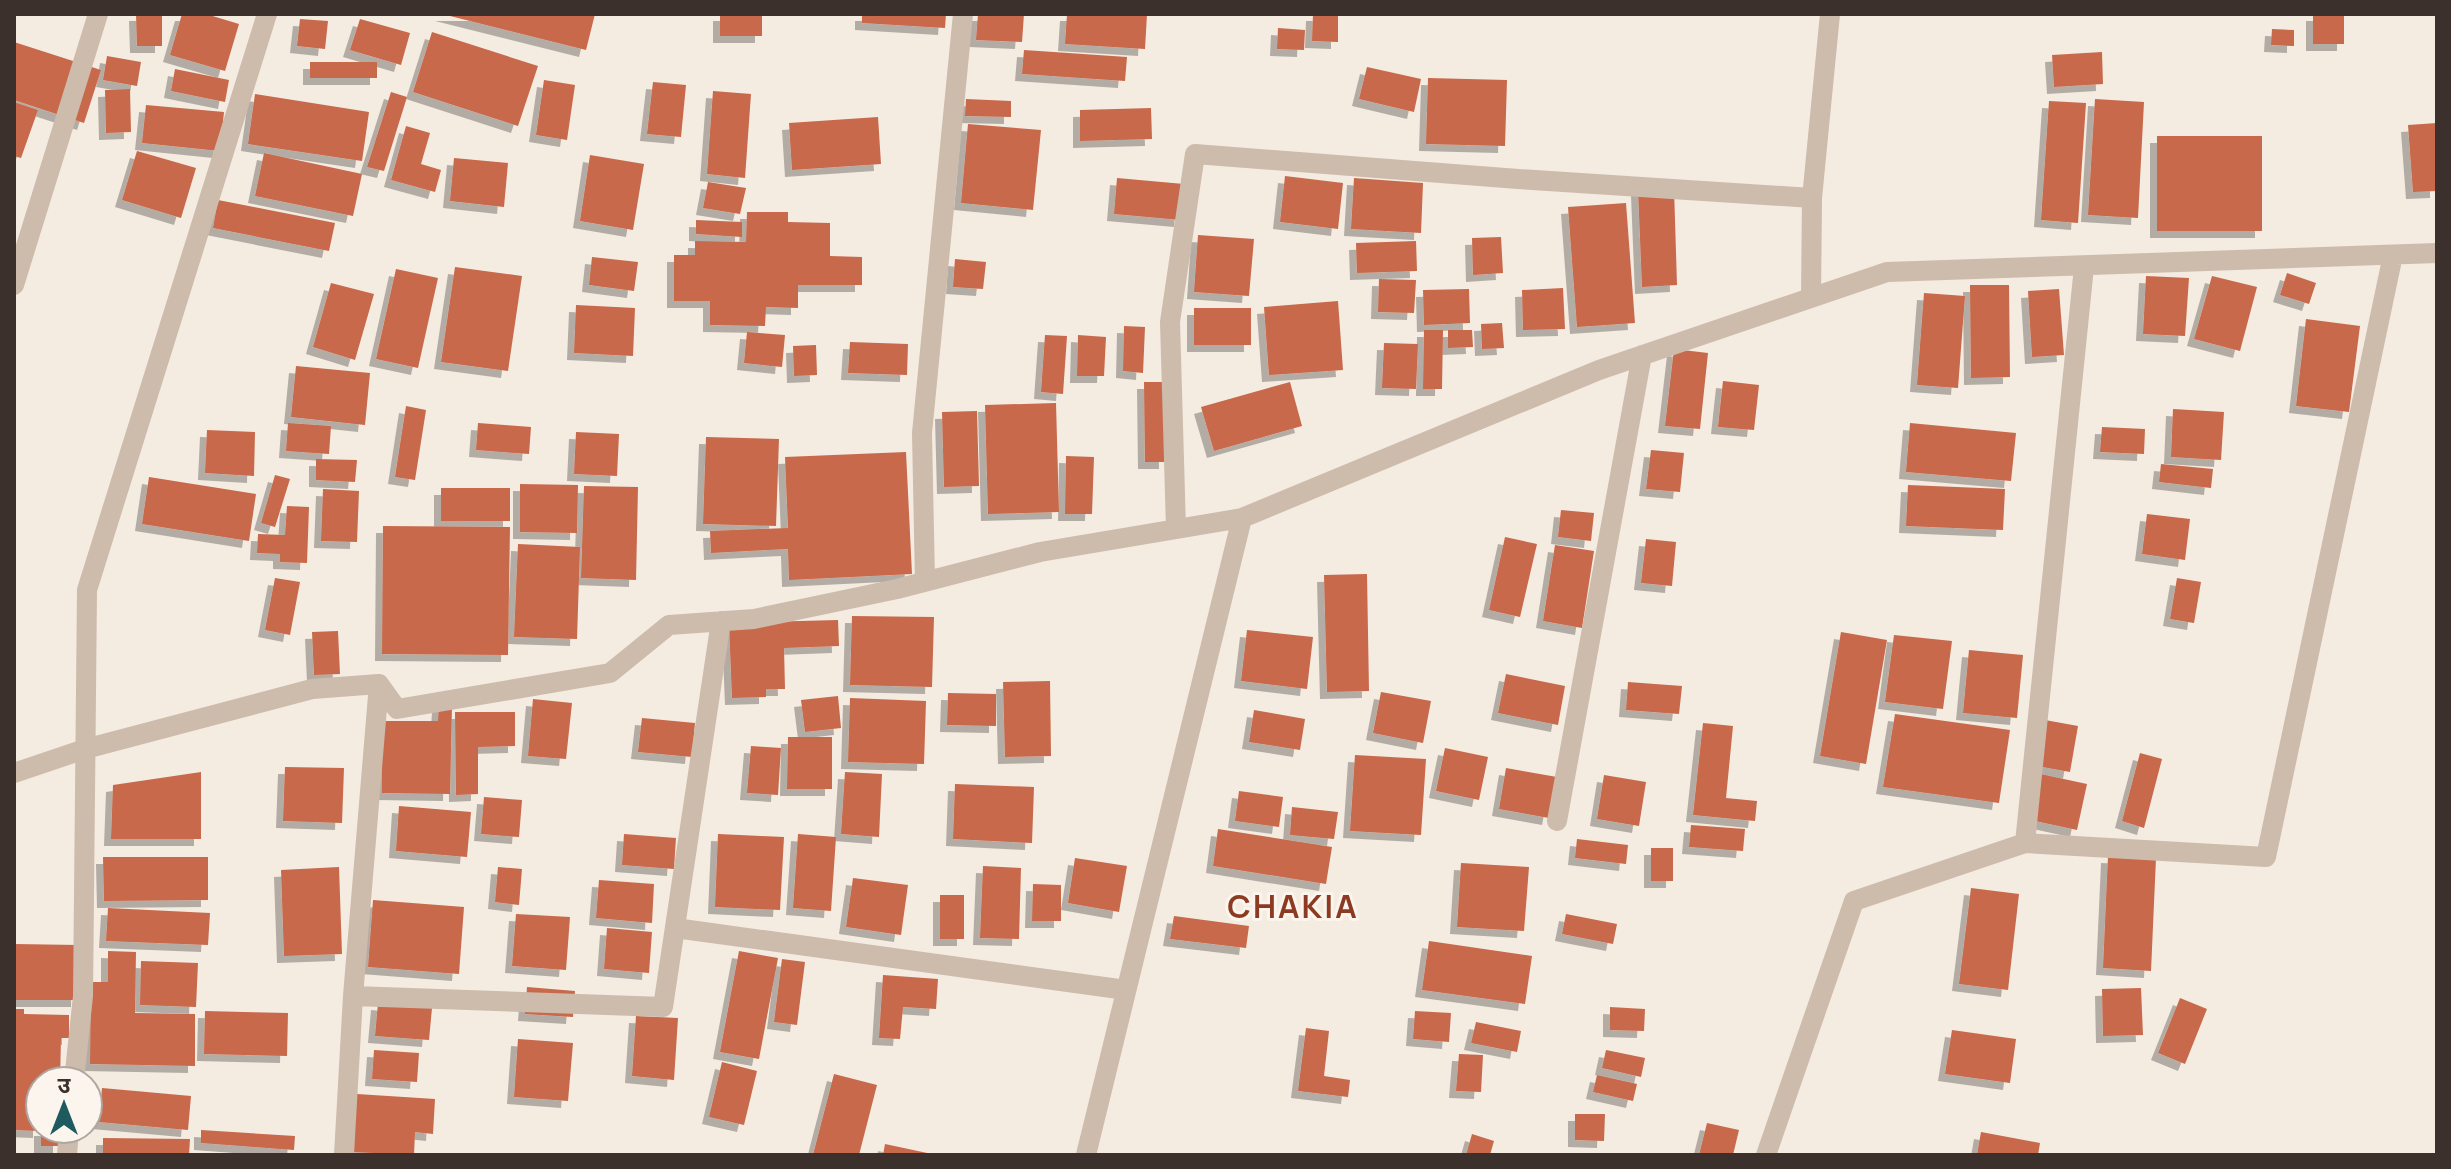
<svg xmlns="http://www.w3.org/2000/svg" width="2451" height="1169" viewBox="0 0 2451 1169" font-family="Manrope,'Noto Sans Devanagari',sans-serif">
  <defs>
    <filter id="shadow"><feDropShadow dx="-7" dy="7" stdDeviation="0" flood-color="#0004"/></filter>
  </defs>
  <rect width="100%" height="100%" fill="#f4ebe1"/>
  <path fill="#c8694b" filter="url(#shadow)" d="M136,14H162V46H137Z
    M182,14H206L239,24L225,71L170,55Z
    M442,14H595L586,50Z
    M720,14H762V36H720Z
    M862,14H946L945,28L862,23Z
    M978,14H1024L1022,42L976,40Z
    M1067,14H1147L1145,49L1065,44Z
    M1313,14H1338V42L1312,41Z
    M2313,14H2344V44H2313Z
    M300,19L328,21L325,49L297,46Z
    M360,19L410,33L401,65L350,50Z
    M1278,28L1305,30L1304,50L1277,49Z
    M2272,29L2294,30V46L2271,45Z
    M432,32L538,66L518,126L413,92Z
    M14,42L101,70L84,123L14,100Z
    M1024,50L1127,57L1125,81L1022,74Z
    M2102,52L2103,84L2054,87L2052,55Z
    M107,56L141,62L137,86L103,80Z
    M310,62H377V78H310Z
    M1367,67L1421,79L1414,112L1359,99Z
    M175,69L229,80L225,102L171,91Z
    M1428,78L1507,80L1505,146L1426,144Z
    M544,80L575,85L567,140L536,135Z
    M653,82L686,85L681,137L647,134Z
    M130,89L131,132L106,133L105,90Z
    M713,91L751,94L745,178L707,174Z
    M391,92L407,97L384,171L367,167Z
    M255,94L369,112L362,161L248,144Z
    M966,99L1011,101V117L965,116Z
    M2095,99L2144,102L2138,218L2088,215Z
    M2049,101L2086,103L2078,223L2041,220Z
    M14,102L38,110L21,158L14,156Z
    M146,105L224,112L220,151L142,143Z
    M1151,108L1152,139L1080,141V110Z
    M878,117L881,164L792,170L789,123Z
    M2437,123V191L2413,192L2408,125Z
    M968,124L1041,130L1033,210L961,203Z
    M406,126L430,133L421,164L441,170L435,192L391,180Z
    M2157,136H2262V231H2157Z
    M137,151L196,168L181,218L122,200Z
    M264,153L362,174L353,216L255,196Z
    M590,155L644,164L633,230L580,221Z
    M454,158L508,163L504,207L450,201Z
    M1285,176L1343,183L1338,229L1280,222Z
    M1117,178L1184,184L1181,220L1114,214Z
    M1354,178L1423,183L1421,233L1351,229Z
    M708,182L746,188L740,214L703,208Z
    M1674,188L1677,285L1642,287L1638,189Z
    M218,200L335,223L329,251L213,228Z
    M1626,203L1635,323L1577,327L1568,207Z
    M747,212H788V222L830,223V256L862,257V285H798V308L766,307L765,326L710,325V301H674V255H695V241L746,242Z
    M696,220L742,222V237L696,234Z
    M1198,235L1254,239L1249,296L1194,292Z
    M1501,237L1503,273L1473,275L1472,238Z
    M1416,241L1417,271L1357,273L1356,243Z
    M592,257L638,262L634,291L589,285Z
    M955,259L986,262L983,289L953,287Z
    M455,267L522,276L508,371L441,362Z
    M396,269L438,278L418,368L376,359Z
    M2287,273L2316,283L2309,304L2280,295Z
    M2146,276L2189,278L2185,336L2143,334Z
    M2212,276L2257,287L2240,351L2194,339Z
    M1379,279L1416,280L1414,313L1378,312Z
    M331,283L374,294L355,360L313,347Z
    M1970,285H2009L2010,377L1971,378Z
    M1563,288L1565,329L1523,330L1522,290Z
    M1469,289L1470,323L1424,325L1423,290Z
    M2059,289L2064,355L2032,357L2028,291Z
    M1924,293L1965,296L1958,388L1917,385Z
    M1338,301L1343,370L1269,375L1264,307Z
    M576,305L635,308L633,356L574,353Z
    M1194,308H1251V345H1194Z
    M2306,319L2360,326L2349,412L2296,406Z
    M1502,323L1504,348L1482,349L1481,324Z
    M1124,326L1145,327L1143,373L1123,371Z
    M1424,330H1443L1442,389H1423Z
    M1448,330H1472L1473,347L1448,348Z
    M747,332L785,335L782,367L744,363Z
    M1045,335L1067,336L1063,394L1041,392Z
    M1078,335L1106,337L1104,376H1077Z
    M850,342L908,344L907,375L848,373Z
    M1384,343L1418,344L1416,389L1382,388Z
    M816,345L817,375L794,376L793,346Z
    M1674,349L1708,353L1700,429L1665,426Z
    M296,366L370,373L365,425L291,417Z
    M1723,381L1759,385L1754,430L1718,427Z
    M1144,382H1165L1166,462H1145Z
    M1290,382L1302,426L1214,451L1201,407Z
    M1056,403L1059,512L988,514L985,405Z
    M406,406L426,410L415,480L395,477Z
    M2173,409L2224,412L2221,460L2171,457Z
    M977,411L979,486L944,487L942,412Z
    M288,423L331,426L329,454L286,451Z
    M478,423L531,427L529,454L476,450Z
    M1910,423L2016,433L2011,481L1906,472Z
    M2102,427L2145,429L2144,454L2100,452Z
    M207,430L255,432L254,476L205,473Z
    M576,432L619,434L617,476L574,474Z
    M706,437L779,439L776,526L703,524Z
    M1651,450L1684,453L1680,492L1646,489Z
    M906,452L912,574L789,580L788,549L711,553L710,531L788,528L785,457Z
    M1066,456L1094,457L1092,514H1065Z
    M316,459L357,460L355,482L316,480Z
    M2161,464L2213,469L2211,488L2159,482Z
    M275,475L290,479L275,527L261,523Z
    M149,477L256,494L249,541L142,524Z
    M520,484L578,485L577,533L520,532Z
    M1908,485L2005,489L2003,530L1906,526Z
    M584,486L638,487L636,580L581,578Z
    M441,488H510V521H441Z
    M323,489L359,491L357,542L321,541Z
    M287,506L309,507L307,563L280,562V554L257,553L258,534L285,535Z
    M1561,510L1594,513L1591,541L1558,537Z
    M2147,514L2190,519L2185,560L2142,554Z
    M383,526L510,527L508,655L382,654Z
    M1505,537L1537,544L1520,617L1489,610Z
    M1646,539L1676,542L1672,586L1641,583Z
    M518,544L580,547L577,639L514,637Z
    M1555,545L1594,551L1582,628L1543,621Z
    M1367,574L1369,691L1327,692L1324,575Z
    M275,578L300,582L290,635L265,630Z
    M2177,578L2201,582L2194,623L2170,619Z
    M852,616L934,617L932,687L850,685Z
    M838,620L839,646L784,648L785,689H766V697L732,698L729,623Z
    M1247,630L1313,637L1307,689L1241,681Z
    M338,631L340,674L314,675L312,632Z
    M1841,632L1887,640L1866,764L1820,756Z
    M1894,635L1952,641L1943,709L1885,702Z
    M1969,650L2023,655L2017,718L1963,713Z
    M1506,674L1565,686L1558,725L1498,713Z
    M1050,681L1051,756L1005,757L1003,682Z
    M1628,682L1682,686L1679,714L1626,710Z
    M1381,692L1431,701L1423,743L1373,733Z
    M948,693L996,694V726L947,725Z
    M838,696L841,728L805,732L801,700Z
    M850,698L926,701L924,764L848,762Z
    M533,699L572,703L566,759L528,756Z
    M439,705H452L450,794L382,793V721H438Z
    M1254,710L1305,719L1300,750L1249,742Z
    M455,712H515V746L478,747V794L456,795Z
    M1895,714L2010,730L1999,803L1883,787Z
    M642,718L695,723L692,757L638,752Z
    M2045,720L2078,726L2070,772L2037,766Z
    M1703,723L1733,726L1726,798L1757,801L1755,821L1693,815Z
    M788,737H832V789H787Z
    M751,746L781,748L778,795L747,793Z
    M1445,748L1488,757L1479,800L1436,791Z
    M2140,753L2162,759L2144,828L2122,821Z
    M1355,755L1426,759L1421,835L1350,831Z
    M285,767L344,768L342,823L283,821Z
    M1506,768L1557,777L1549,818L1499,809Z
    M201,772V839H111L113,785Z
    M845,772L882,774L879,837L841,834Z
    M2036,773L2087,784L2077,830L2026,819Z
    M1604,775L1646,782L1639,826L1597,819Z
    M955,784L1034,787L1032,843L953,839Z
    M1239,791L1283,797L1279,827L1235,821Z
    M484,797L522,800L519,837L481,834Z
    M399,806L471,812L467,857L396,851Z
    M1292,807L1338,812L1334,839L1290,835Z
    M1691,825L1745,829L1743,851L1689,847Z
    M1218,829L1332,847L1326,884L1213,866Z
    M624,834L676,838L674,869L622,865Z
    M718,834L784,837L780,910L715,907Z
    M798,834L836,837L831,911L793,908Z
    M1577,839L1628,845L1626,864L1575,858Z
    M1651,848H1673V881H1651Z
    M2108,856L2156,858L2151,971L2103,968Z
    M103,857H208V900L104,901Z
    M1075,858L1127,866L1119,912L1068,903Z
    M1461,863L1529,867L1524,931L1457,927Z
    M983,866L1021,868L1019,939L980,938Z
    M339,867L342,954L284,956L281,870Z
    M498,867L522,869L519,905L495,902Z
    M853,878L908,885L901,935L846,927Z
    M599,880L654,884L652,923L596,918Z
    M1033,884L1061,885V921H1032Z
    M1971,888L2019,894L2008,990L1959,984Z
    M940,895H964V939H940Z
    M373,900L464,907L459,974L368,967Z
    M108,908L210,913L208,945L106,941Z
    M516,914L570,917L566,970L512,966Z
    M1566,914L1617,924L1613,944L1562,934Z
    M1174,916L1249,926L1246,948L1170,939Z
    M607,928L652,932L649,973L604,969Z
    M1429,941L1532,956L1525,1004L1422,990Z
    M14,944L79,945L78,1000H14Z
    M108,951L136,952L135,1013L195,1014V1066L90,1064L91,982H108Z
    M739,951L778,958L759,1059L720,1052Z
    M782,959L805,962L797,1025L774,1022Z
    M141,961L198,963L196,1007L140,1005Z
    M883,975L938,979L936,1009L903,1007L900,1039L879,1038Z
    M527,987L575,991L573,1017L525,1014Z
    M2141,988L2143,1035L2103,1036L2102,989Z
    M2180,998L2207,1009L2185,1064L2158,1053Z
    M378,1003L432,1008L429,1040L375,1036Z
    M1610,1007L1645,1009L1644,1031L1610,1030Z
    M14,1009H24V1014L69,1015V1038H61L60,1081H40V1131L14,1130Z
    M205,1011L288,1013L287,1056L204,1054Z
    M1415,1011L1451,1013L1449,1042L1413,1039Z
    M636,1016L678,1018L674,1080L632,1076Z
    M1476,1022L1521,1031L1517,1052L1471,1043Z
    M1306,1028L1329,1031L1324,1076L1350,1080L1348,1097L1298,1091Z
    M1952,1030L2016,1039L2010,1083L1945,1074Z
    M518,1039L573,1043L568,1101L514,1097Z
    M374,1050L419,1053L417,1082L372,1079Z
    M1606,1050L1645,1058L1641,1077L1602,1068Z
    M1459,1054L1483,1055L1481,1092L1456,1091Z
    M722,1062L757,1071L744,1125L709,1117Z
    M834,1074L877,1085L859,1155H813Z
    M1597,1075L1637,1084L1633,1101L1593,1092Z
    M102,1088L191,1096L188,1130L99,1122Z
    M357,1094L435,1099L433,1134L415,1132L414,1155L353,1152Z
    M1575,1114H1605L1604,1141L1575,1140Z
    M1707,1123L1739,1130L1733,1155H1699Z
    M41,1129H60V1146H41Z
    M201,1130L295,1136L294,1150L201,1143Z
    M1981,1132L2040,1143L2038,1155H1977Z
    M1472,1134L1494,1141L1490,1155H1466Z
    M103,1138L190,1139L189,1155H103Z
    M885,1144L932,1154L931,1155H883Z"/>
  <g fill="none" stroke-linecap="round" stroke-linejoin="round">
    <path stroke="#cdbbac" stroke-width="20" d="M2084,267L2025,843L2266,857L2393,255
      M14,285L98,14
      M1811,298L1812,198L1830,14
      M1176,529L1170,322L1195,154L1518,179L1812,198
      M925,582L922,433L963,14
      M14,773L85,749L312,689L379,684L397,709L610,673L669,625L754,619L897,589L1040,552L1242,518
      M1557,821L1642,355
      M675,928L1126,990
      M353,996L663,1007L721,621
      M74,1081L83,996L87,590L267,14
      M67,1155L69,1129
      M344,1155L353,996L379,684
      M1086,1155L1242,518L1599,370L1887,272L2437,253
      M1766,1155L1854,901L2025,843"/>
  </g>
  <g text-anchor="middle" stroke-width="6" stroke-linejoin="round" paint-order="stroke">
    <g font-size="32" font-weight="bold" letter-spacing="2" fill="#8c3b22" stroke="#fbf5ee">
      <text x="1293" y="918">CHAKIA</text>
    </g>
  </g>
  <rect width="2451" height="1169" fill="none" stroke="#3b302b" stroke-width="32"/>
  <g transform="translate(64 1105)"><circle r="38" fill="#fbf5ee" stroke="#aea6a0" stroke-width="2"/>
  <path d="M0-6L14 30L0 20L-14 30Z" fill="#1f5a5e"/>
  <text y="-12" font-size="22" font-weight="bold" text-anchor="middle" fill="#3b302b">उ</text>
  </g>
</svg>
